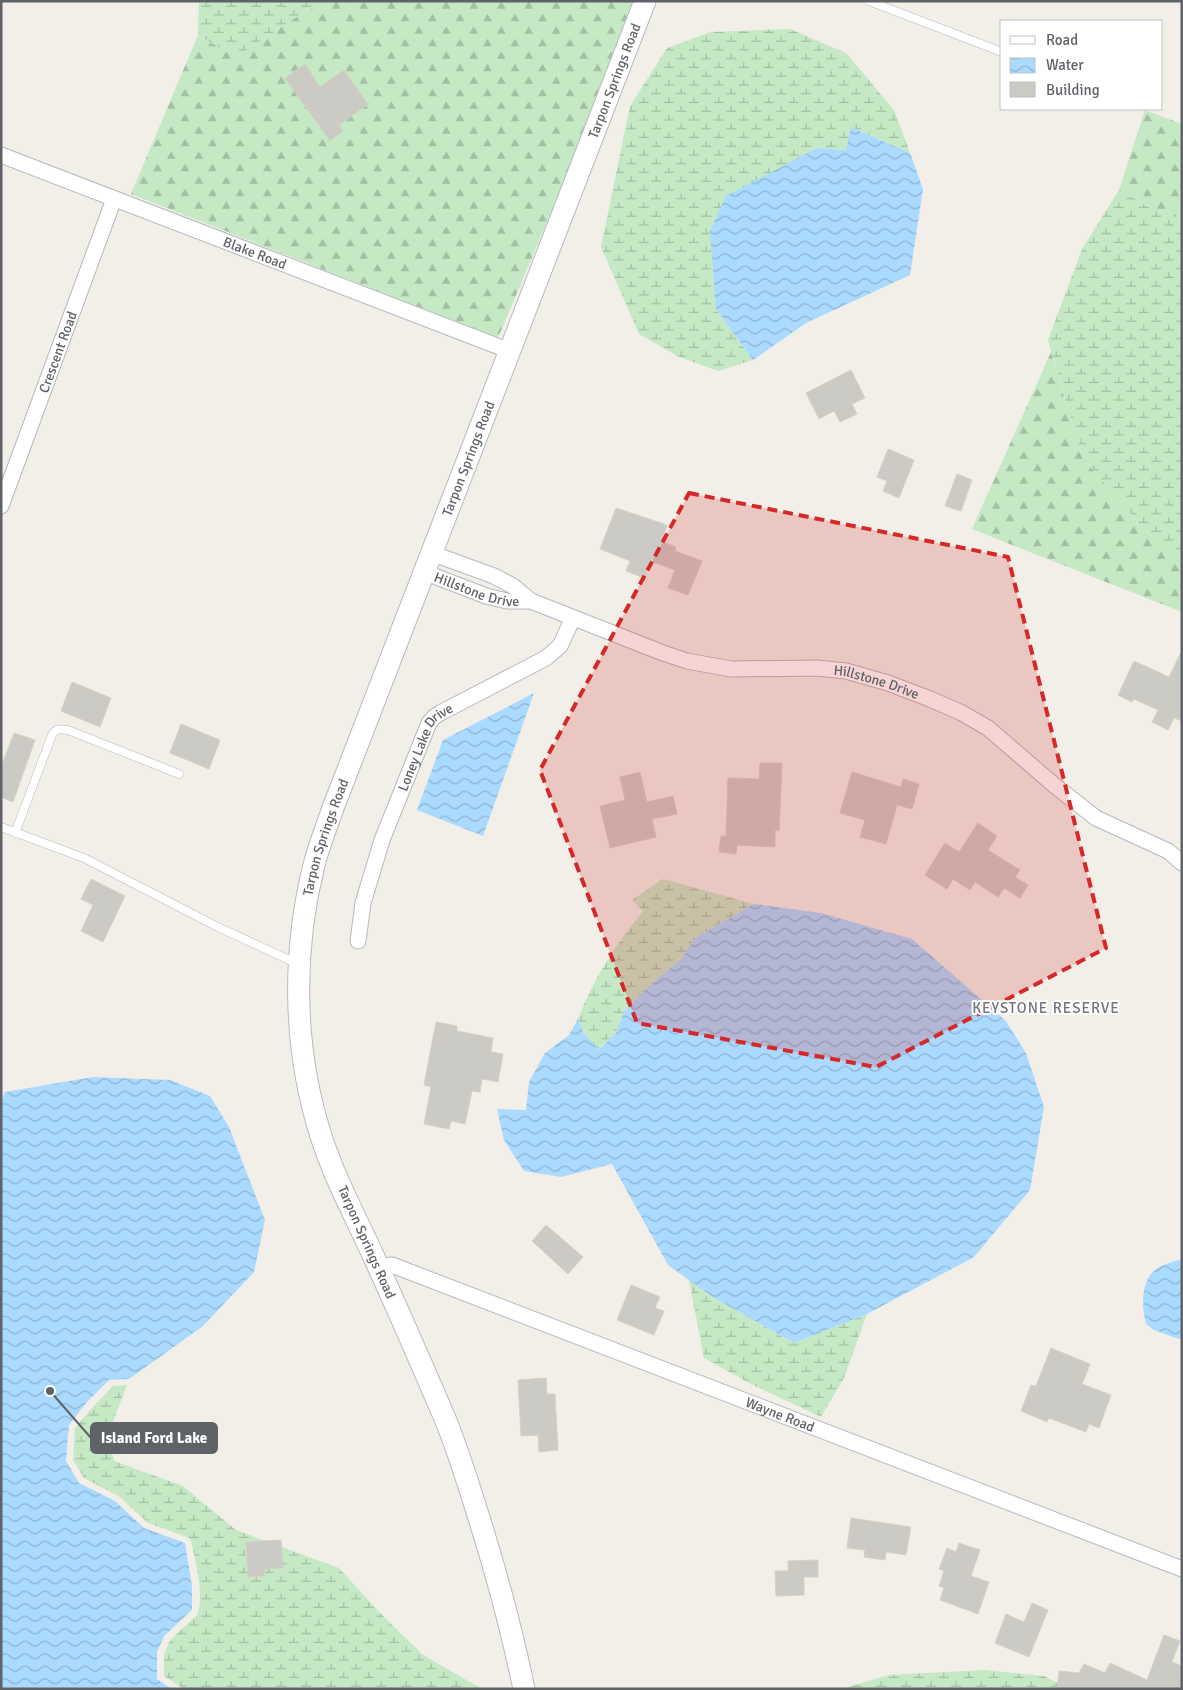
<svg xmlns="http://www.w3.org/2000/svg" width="1183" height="1690" viewBox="0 0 1183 1690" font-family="Signika,sans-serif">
  <defs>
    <pattern id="forest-firs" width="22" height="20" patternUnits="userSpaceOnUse" patternTransform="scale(1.25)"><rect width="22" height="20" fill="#c5e8c5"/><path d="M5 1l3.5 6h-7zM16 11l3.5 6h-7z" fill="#a3c0a4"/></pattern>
    <pattern id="wetland-marsh" width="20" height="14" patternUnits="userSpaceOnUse" patternTransform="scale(1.25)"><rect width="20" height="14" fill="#c5e8c5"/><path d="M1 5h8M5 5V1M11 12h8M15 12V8" fill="none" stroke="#a3c0a4"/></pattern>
    <pattern id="water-waves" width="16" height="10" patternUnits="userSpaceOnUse" patternTransform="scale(1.25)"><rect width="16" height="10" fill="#aadaff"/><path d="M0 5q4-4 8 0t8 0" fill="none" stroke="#8eb4d2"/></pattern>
  </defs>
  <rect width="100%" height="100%" fill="#f1efe8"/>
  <path fill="url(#forest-firs)" d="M323,1H636L590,120L498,338L131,194L198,35L236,57L298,16Z
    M1145,110L1182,124V218L1164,215L1119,190Z
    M1051,352L1082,457L1142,527L1182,562V612L972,529Z"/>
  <path fill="url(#wetland-marsh)" d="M199,1H323L298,16L236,57L198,35Z
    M790,29L846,53L894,110L910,153L851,127L847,150L817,148L793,161L716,309L753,360L718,371L677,356L639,334L601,247L630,106L667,48L711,32Z
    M1119,190L1164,215L1182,218V562L1142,527L1082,457L1048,340L1082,249Z
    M663,879L754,904L695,938L681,959L650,985L624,1012L616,1033L598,1049L584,1034L578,1019C593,979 616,944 643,911L632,900Z
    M689,1280L711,1296L794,1343L867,1314L844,1378L821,1417L749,1383L704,1358Z
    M127,1385L108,1435L114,1461L183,1486L236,1530L339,1568L383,1616L423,1655L482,1689H184L164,1676V1654L170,1640L197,1615C205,1596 195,1560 191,1540L187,1537L148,1523L120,1497L84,1478L73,1460L75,1428L93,1407L113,1386Z
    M984,1670L1044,1676L1069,1689H841L889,1675Z"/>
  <path fill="url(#water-waves)" d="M851,127L910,153L923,189L910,275L806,323L753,360L716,309L710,231L726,196L817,148L846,150Z
    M534,693L483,836L417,810L443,740Z
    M754,904L821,913L912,939L1006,1021L1026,1053L1044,1107L1030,1190L974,1257L867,1314L794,1343L711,1296L668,1265L612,1164L561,1177L524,1171L504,1140L497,1109L526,1110L529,1082L545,1053L569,1035L578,1019L584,1034L599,1049L616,1033L624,1012L650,985L681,959L695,938Z
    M93,1077L170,1080L210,1096L229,1127L265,1220L254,1272L203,1326L129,1379L109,1380L87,1402L69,1425L66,1461L79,1483L115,1501L144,1528L185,1543L192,1586V1610L164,1636L157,1652V1679L172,1689H1V1102L5,1092Z
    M1179,1260H1182V1340L1154,1330L1146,1324C1142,1310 1141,1286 1151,1274C1157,1266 1171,1262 1179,1260Z"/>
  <path fill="#cccac5" stroke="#d6d1c6" d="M305,64L320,87L344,70L368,104L339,125L343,131L330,141L285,78Z
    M851,370L865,398L852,404L857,414L840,422L834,411L819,419L806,393Z
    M888,449L914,460L899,498L883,491L887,481L877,477Z
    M957,474L972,480L961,511L945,506Z
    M616,508L667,525L661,541L676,547L675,551L702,561L688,595L668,588L675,570L650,561L644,578L626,571L630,561L600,549Z
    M1182,650V721L1174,718L1168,730L1152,722L1158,710L1134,699L1132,702L1118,695L1134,661L1169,677Z
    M72,682L111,698L100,727L61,711Z
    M181,724L220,740L209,769L170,753Z
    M14,733L35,740L13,802L1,797V767Z
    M760,763H782L779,831L775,830V847L737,845L736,854L719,852L721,836H726L728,778L759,779Z
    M640,772L647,802L673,796L677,814L652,819L656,837L610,848L600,806L625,800L620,777Z
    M852,772L901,787L903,779L919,784L912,809L897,805L886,844L860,837L865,820L840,813Z
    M978,823L997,836L988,850L1020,870L1015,877L1028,885L1020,898L1004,888L998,897L975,882L970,890L953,879L947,889L925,875L945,843L959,852Z
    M91,879L125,896L103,942L81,931L93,905L81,899Z
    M436,1022L457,1026V1031L493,1038L491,1052L503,1054L498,1082L482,1079L480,1092L472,1091L465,1124L451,1121L449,1129L424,1124L431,1087L424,1085Z
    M546,1225L583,1257L568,1274L532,1241Z
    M631,1285L660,1297L655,1308L664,1311L654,1335L617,1320Z
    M1051,1348L1090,1364L1082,1384L1111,1395L1099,1428L1089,1424L1086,1432L1049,1418L1047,1422L1021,1411L1031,1385L1036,1386Z
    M546,1378L547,1394H555L558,1450L539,1452L538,1435L521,1436L518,1380Z
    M851,1518L911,1527L906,1555L886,1552L885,1560L864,1557L865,1550L847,1548Z
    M281,1540L283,1568L264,1569V1576L248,1577L246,1542Z
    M959,1543L980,1550L971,1576L989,1582L978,1614L940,1600L944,1588L939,1586L944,1571L939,1569L947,1548L956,1552Z
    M818,1560V1577H804V1595L776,1596L775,1571H788V1561Z
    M1032,1603L1048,1610L1029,1657L995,1643L1006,1614L1024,1622Z
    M1164,1635L1180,1641L1172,1662L1182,1666V1689H1057L1059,1671L1079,1673L1084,1664L1105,1673L1110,1663L1147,1680Z"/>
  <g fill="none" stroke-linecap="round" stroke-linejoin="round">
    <defs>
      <path id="service" d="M869,1L1002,52
        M1,827L84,858L218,927L296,963
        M15,833L52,735C56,728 60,729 68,730L179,774"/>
      <g id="minor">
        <path id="s1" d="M1,155L510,351"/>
        <path id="s2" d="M1,506L114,199"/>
        <path id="s3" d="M431,553L494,576L513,586L531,601L663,653L687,661L731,669L817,668L846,671L888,683L930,699L960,712L988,728L1054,785L1096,818L1168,851L1182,863"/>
        <path id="s4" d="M424,572L486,596L507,601H531"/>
        <path id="s5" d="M358,941L363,903L382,840L429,723L434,717L442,712L546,658L560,646L573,618"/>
        <path id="s6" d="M378,1267L392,1265L1182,1569"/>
      </g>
      <g id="secondary">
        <path id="s7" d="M524,1689C512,1631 497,1575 479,1518C469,1486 459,1453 446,1421C422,1365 398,1310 373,1255C355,1216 334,1177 321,1136C293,1048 292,953 314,865C319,845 327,826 333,808L645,1"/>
      </g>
    </defs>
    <use href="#service" stroke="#b5b8bc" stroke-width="9"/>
    <use href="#minor" stroke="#b5b8bc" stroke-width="17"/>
    <use href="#secondary" stroke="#b6babf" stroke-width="23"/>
    <use href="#service" stroke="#fff" stroke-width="8"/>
    <use href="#minor" stroke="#fff" stroke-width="15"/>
    <use href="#secondary" stroke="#fff" stroke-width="21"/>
  </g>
  <path fill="#d62828" fill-opacity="0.2" stroke="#d62828" stroke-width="4" stroke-dasharray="10 6" stroke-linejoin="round" d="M689,493L1008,557L1106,948L876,1067L637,1023L540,770Z"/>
  <g text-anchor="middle" stroke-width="4" stroke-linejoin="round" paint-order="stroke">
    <g font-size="14" fill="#5f6368" stroke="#fff">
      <text dy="5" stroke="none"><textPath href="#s7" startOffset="1705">Tarpon Springs Road</textPath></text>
      <text dy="5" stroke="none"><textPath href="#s1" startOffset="272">Blake Road</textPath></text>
      <text dy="5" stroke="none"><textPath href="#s2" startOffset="164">Crescent Road</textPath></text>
      <text dy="5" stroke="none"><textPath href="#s7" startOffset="1300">Tarpon Springs Road</textPath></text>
      <text dy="5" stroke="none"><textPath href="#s4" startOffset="56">Hillstone Drive</textPath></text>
      <text dy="5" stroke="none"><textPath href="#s3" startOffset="471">Hillstone Drive</textPath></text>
      <text dy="5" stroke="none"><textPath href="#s5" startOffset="208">Loney Lake Drive</textPath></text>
      <text dy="5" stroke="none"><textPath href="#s7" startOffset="895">Tarpon Springs Road</textPath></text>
      <text transform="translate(367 1242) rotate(66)" y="5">Tarpon Springs Road</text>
      <text dy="5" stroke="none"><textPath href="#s6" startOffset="430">Wayne Road</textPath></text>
    </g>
    <g font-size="15" letter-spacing="1" fill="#70757a" stroke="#fff">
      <text x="1046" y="1013">KEYSTONE RESERVE</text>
    </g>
  </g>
  <path fill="none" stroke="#5f6368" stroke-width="2" d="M50 1391L91 1438"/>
  <circle fill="#5f6368" stroke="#fff" stroke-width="2" cx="50" cy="1391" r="5"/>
  <rect fill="#5f6368" stroke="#5f6368" stroke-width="2" x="91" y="1423" width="126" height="30" rx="5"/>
  <g font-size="15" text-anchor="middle" font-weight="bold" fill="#fff">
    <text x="154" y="1443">Island Ford Lake</text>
  </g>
  <rect width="1183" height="1690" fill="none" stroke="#5f6368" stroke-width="5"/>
  <rect x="1000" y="20" width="162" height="90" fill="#ffffff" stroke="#bfc1c3"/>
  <rect x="1010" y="36" width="25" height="8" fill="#ffffff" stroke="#bfc1c3"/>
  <text x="1046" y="45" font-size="15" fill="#5f6368">Road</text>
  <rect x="1010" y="58" width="25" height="15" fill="url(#water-waves)" stroke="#bfc1c3"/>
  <text x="1046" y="70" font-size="15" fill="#5f6368">Water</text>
  <rect x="1010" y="82" width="25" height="15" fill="#cccac5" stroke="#bfc1c3"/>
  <text x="1046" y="95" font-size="15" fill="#5f6368">Building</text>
</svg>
